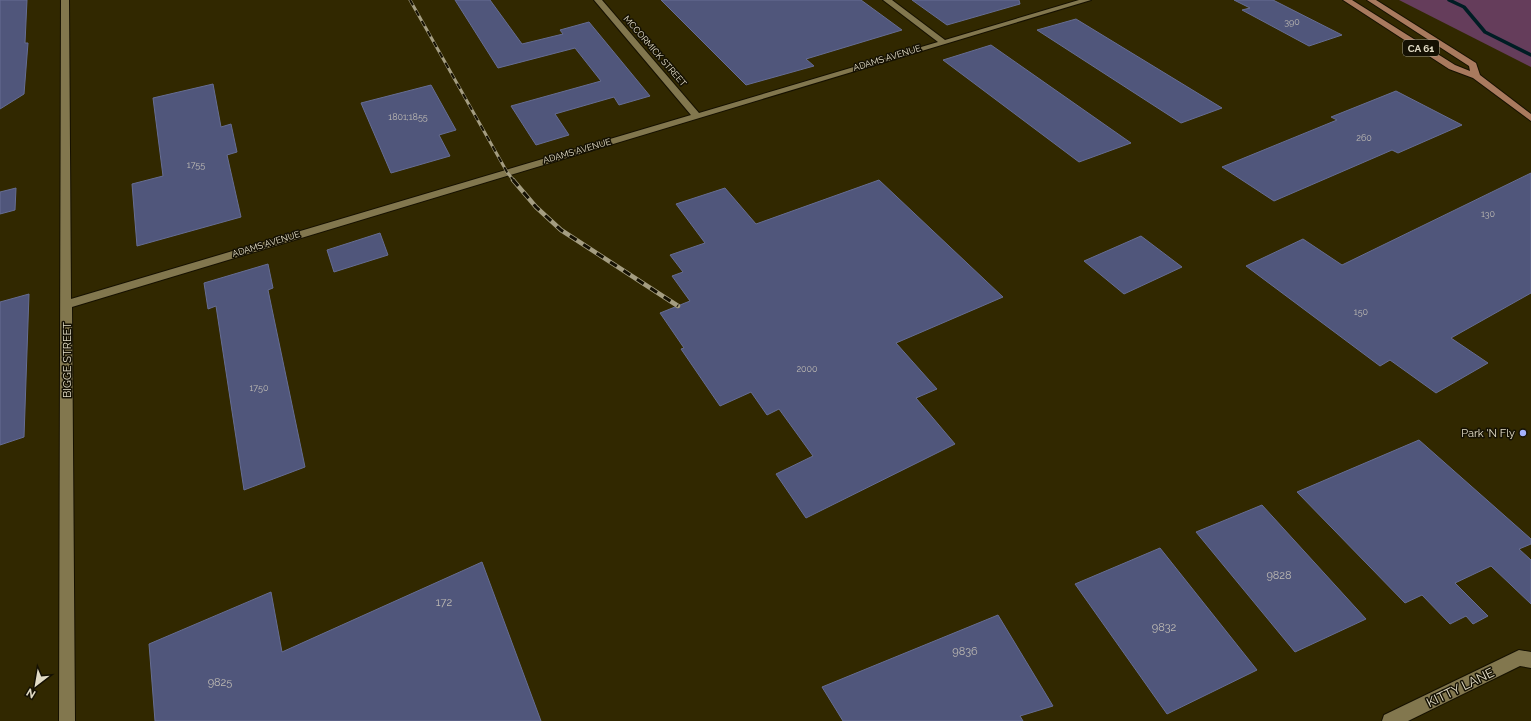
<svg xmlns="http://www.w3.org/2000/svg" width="1531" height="721" viewBox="0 0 1531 721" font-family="Raleway,sans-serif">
  <rect width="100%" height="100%" fill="#312800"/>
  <path fill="#653d5b" d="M1399,0H1531V67Z"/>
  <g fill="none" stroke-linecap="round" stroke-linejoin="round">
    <path stroke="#001d24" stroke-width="3.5" d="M1449,0L1464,7L1485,32L1531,55"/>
  </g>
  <path fill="#50567b" stroke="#666d93" d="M0,0H27L25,43H28L24,94L0,109Z
    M455,0H490L522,44L563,34L560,30L589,22L650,96L619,105L614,97L555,114L569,135L536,145L511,106L601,81L575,48L498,68Z
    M661,0H861L902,30L806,59L814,66L746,85Z
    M912,0H1019L1020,4L947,25Z
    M1234,0H1273L1342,35L1309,46L1242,10L1250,8Z
    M1076,19L1222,108L1181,123L1037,30Z
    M991,45L1131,143L1079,162L943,60Z
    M213,84L221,127L231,124L237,152L227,155L241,217L137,246L132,184L163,176L153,98Z
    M431,85L456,130L439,135L450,156L391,173L361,103Z
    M1396,91L1462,125L1398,153L1392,150L1274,201L1222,167L1337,120L1331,117Z
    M1531,173V293L1451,338L1488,363L1436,393L1390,360L1380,366L1246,266L1303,239L1342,265Z
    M879,180L1003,297L896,343L937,389L916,398L955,444L806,518L776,474L813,456L779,409L767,415L751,392L720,406L681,349L684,348L660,313L690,301L672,276L683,272L670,255L705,243L676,204L725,188L756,224Z
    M16,188L15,210L0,214V192Z
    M380,233L388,255L334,272L327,250Z
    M1141,236L1182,267L1124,294L1084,261Z
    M268,264L273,288L268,290L305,467L244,490L216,306L208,309L204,283Z
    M29,294L24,437L0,445V302Z
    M1419,440L1531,539V544L1519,549L1531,560V604L1491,566L1455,583L1488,616L1473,624L1466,616L1450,624L1422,595L1405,603L1297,492Z
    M1262,505L1366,619L1295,652L1196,532Z
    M1160,548L1257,670L1167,714L1075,584Z
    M482,562L541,721H155L149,644L271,592L282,652Z
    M998,615L1053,706L1020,716L1023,721H843L822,687Z"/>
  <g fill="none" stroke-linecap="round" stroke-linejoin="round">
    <defs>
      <path id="street" d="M61,0H69L71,299L691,115L594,0H602L699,113L938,42L883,0H892L945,40L1079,0H1091L72,307L75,721H59Z
        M1519,650L1531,652V668L1520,666L1408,721H1382L1384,715Z"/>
      <path id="primary" d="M1343,0H1352L1455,65L1470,71L1469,66L1367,0H1376L1476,63L1480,75L1531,114V121L1473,78L1449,69Z"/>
    </defs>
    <use href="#street" stroke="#161100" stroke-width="2"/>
    <use href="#primary" stroke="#161100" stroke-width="2"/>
    <use href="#street" fill="#82774e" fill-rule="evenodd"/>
    <use href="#primary" fill="#a97a5e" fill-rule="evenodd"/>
    <defs>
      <path id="rail-far1" d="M410,0L507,172L514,181"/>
      <path id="rail" d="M513,180L536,207L561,230L678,306"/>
    </defs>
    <use href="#rail-far1" stroke="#a49d81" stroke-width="3"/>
    <use href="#rail" stroke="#a49d81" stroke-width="4.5"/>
    <use href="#rail-far1" stroke="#151103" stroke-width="2" stroke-dasharray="6" stroke-linecap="butt"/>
    <use href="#rail" stroke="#151103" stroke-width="3" stroke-dasharray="8" stroke-linecap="butt"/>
  </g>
  <circle fill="#a4b1fc" stroke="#151103" stroke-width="1.5" cx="1523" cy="433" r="4"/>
  <g text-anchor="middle" stroke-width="3" stroke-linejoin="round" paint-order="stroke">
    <g font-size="9" fill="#bebab3">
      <text x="1292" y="25">390</text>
      <text x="408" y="120">1801;1855</text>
      <text x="1364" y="141">260</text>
      <text x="196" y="168">1755</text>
      <text x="1488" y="217">130</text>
      <text x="1361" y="315">150</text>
      <text x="807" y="372">2000</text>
      <text x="259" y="391">1750</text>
    </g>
    <g font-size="9" fill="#e2dcc6" stroke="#151103">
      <text transform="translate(655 51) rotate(49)" y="3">MCCORMICK STREET</text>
      <text transform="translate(887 58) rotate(-17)" y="3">ADAMS AVENUE</text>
      <text transform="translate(577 151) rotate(-16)" y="3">ADAMS AVENUE</text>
      <text transform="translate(266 244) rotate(-17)" y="3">ADAMS AVENUE</text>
    </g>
    <rect fill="#151103" stroke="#a49f8c" stroke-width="1" x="1403" y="40" width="36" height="16" rx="3"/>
    <g font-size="10" font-weight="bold" fill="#e2dcc6">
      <text x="1421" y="52">CA 61</text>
    </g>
    <g font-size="11" fill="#e2dcc6" stroke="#151103">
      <text transform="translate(67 360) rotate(-90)" y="4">BIGGE STREET</text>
    </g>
    <g font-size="11" fill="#e2dcc6" stroke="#151103" text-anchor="end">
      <text x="1515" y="437">Park 'N Fly</text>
    </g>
    <g font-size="11" fill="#bebab3">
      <text x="1279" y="579">9828</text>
      <text x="444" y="606">172</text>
      <text x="1164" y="631">9832</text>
      <text x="965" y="655">9836</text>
      <text x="220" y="686">9825</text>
    </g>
    <g font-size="13" fill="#e2dcc6" stroke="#151103">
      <text transform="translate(1460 687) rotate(-26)" y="5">KITTY LANE</text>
    </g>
  </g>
  <g transform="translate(36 685) rotate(211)" stroke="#151103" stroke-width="3" paint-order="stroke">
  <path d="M0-3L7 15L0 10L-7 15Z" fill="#e2dcc6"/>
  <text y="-6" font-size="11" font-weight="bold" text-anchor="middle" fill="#e2dcc6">N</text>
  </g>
</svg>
